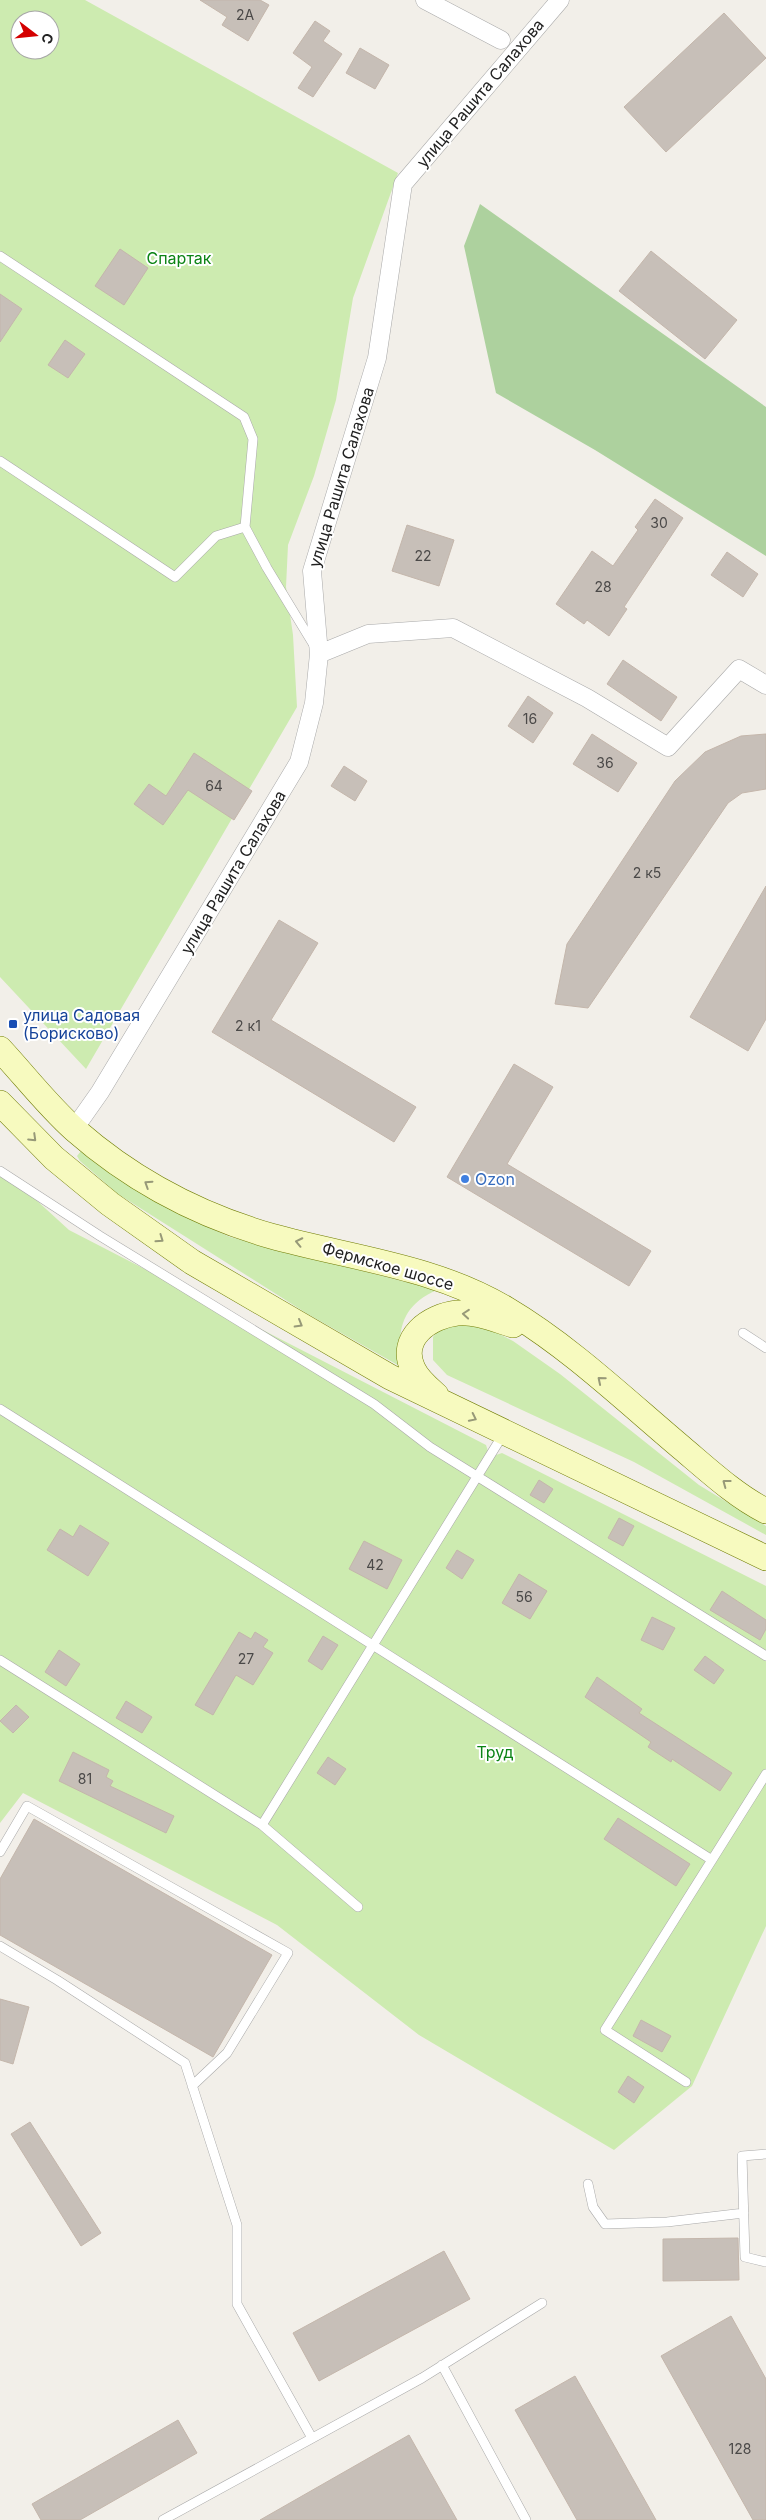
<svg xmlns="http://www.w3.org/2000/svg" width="766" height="2520" viewBox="0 0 766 2520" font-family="Inter,sans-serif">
  <rect width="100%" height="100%" fill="#f2efe9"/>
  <path fill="#cdebb0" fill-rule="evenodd" d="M0,0H85L398,173L353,298L336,400L314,476L288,545L286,587L293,635L297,707L86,1069L0,977ZM20,20H50V50H20Z
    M81,1151L171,1210L230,1237L437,1290C400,1306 396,1333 403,1368L306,1313L118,1194L80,1161L77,1156Z
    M0,1167L69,1230L486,1445L490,1457L502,1453L766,1586V1926L692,2086L614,2150L419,2035L277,1925L23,1793L0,1823Z
    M444,1324H480L513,1341L560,1374L699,1485L766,1526V1535L634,1462L447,1375L433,1360V1337Z"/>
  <path fill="#add19e" d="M480,204L766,407V556L595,450L496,393L464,246Z"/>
  <path fill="#c7bfb8" stroke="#c4b6ab" d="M200,0H260L269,5L248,41L222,25L227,17Z
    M724,13L766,58L666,152L624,107Z
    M315,21L330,31L323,41L342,54L313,97L298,88L312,67L293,53Z
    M360,48L389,65L375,89L346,73Z
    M120,249L148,268L124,305L95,286Z
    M651,251L737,320L705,359L619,291Z
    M0,294L22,309L0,342Z
    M65,340L85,354L68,378L48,365Z
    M655,499L683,518L624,607L627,609L609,636L587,620L584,624L556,604L592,551L613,566L638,530L635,527Z
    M407,525L454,540L439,586L392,571Z
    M727,552L758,574L743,597L711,575Z
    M623,660L677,697L661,721L607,684Z
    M528,696L553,713L533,743L508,726Z
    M592,734L637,763L618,792L573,764Z
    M766,734V789L742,793L728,803L588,1008L555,1004L567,944L675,781L705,752L741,736Z
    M194,753L252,791L234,820L188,790L163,825L134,804L149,784L166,796Z
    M344,766L367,781L355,801L331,786Z
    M766,886V1019L748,1051L690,1017Z
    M279,920L318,943L271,1020L416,1107L394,1142L212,1032Z
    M514,1064L553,1087L507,1164L651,1251L629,1286L447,1177Z
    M539,1480L553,1489L544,1503L530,1495Z
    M619,1518L634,1526L623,1546L608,1538Z
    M80,1525L109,1543L88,1576L47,1550L60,1529L73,1537Z
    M364,1541L402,1560L387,1589L349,1569Z
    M457,1550L474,1560L462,1579L446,1568Z
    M519,1574L547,1591L530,1619L502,1603Z
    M722,1591L766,1620V1629L760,1640L710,1610Z
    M652,1617L675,1628L663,1650L641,1640Z
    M239,1632L251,1639L255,1632L268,1640L263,1647L273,1653L253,1685L236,1675L213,1715L195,1705Z
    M323,1636L338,1645L322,1670L308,1661Z
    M59,1650L80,1664L66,1686L45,1672Z
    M705,1656L724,1670L714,1684L694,1670Z
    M597,1677L642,1709L639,1713L732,1773L720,1791L672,1759L671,1762L648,1747L651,1742L585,1697Z
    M126,1701L152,1717L142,1733L116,1718Z
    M16,1705L29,1717L13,1733L0,1721Z
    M73,1752L109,1770L106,1777L113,1781L110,1786L174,1816L166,1833L59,1781Z
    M328,1757L346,1769L335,1785L317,1773Z
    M618,1818L690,1864L676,1886L604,1839Z
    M34,1819L272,1955L213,2057L0,1935V1879Z
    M0,1999L29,2007L13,2064L0,2060Z
    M641,2020L671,2036L662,2052L633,2036Z
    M628,2076L644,2087L634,2103L618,2092Z
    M30,2122L101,2233L81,2246L11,2134Z
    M738,2238L739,2280L663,2281V2239Z
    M444,2251L470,2299L319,2381L293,2333Z
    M731,2316L766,2379V2520H753L661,2356Z
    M575,2376L656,2520H577L515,2410Z
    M178,2420L197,2453L80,2520H41L32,2504Z
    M409,2435L457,2520H260Z"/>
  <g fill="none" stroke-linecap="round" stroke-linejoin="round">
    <defs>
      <path id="lane" d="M0,256L244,417L253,439L245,527L267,568L315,647
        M0,461L175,577L216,536L245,527
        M0,1171L100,1236L374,1404L430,1447L766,1656
        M743,1333L766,1348
        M0,1409L712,1860
        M0,1660L262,1825L358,1907
        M262,1825L504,1433
        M0,1852L27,1806L288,1953L227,2053L192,2086
        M0,1946L57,1980L185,2063L237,2225V2304L312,2438
        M686,2082L605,2030L766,1774
        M766,2154L742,2156L745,2257L766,2262
        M588,2184L593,2207L605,2224L667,2222L744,2213
        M442,2365L526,2520
        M163,2520L422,2378L542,2303"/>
      <path id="street" d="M425,0L501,40
        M319,654L368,634L453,628L587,698L668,747L739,669L766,685
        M74,1129L100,1092L299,762L314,703L319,654L312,571L377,358L403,184L560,0"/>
      <path id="secondary" d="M0,1049C25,1076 48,1106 75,1130C132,1180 198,1215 271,1236C350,1258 434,1266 506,1309C570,1347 625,1400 682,1448C708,1470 736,1496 766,1511
        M0,1103L54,1158L110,1204L192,1262L390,1377L766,1558
        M436,1395C428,1388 418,1380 413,1369C398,1338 430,1316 457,1313C476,1311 496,1320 513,1325"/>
    </defs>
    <use href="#lane" stroke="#a9a9a9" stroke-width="10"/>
    <use href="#street" stroke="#a9a9a9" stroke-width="19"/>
    <use href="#secondary" stroke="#707d05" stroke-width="26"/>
    <use href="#lane" stroke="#fff" stroke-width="9"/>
    <use href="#street" stroke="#fff" stroke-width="18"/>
    <use href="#secondary" stroke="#f7fabf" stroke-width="25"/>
  </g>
  <defs><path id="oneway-chevron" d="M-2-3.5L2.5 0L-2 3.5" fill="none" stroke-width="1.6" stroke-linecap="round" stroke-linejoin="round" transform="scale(1.25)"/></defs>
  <g stroke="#979978">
    <use href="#oneway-chevron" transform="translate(33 1138) rotate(44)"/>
    <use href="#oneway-chevron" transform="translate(148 1184) rotate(-147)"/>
    <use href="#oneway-chevron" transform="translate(160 1239) rotate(35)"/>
    <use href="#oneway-chevron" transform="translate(299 1242) rotate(-168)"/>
    <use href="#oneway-chevron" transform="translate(466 1314) rotate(-175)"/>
    <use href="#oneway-chevron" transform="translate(299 1324) rotate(30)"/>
    <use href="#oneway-chevron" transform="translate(601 1380) rotate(-140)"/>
    <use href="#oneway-chevron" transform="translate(473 1418) rotate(26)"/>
    <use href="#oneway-chevron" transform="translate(726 1483) rotate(-143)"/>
  </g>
  <rect fill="#1a4fb4" stroke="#fff" stroke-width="2" x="8" y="1019" width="10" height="10" rx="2.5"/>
  <circle fill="#3f7fe0" stroke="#fff" stroke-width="2" cx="465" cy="1179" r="5"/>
  <g text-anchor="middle" stroke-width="4" stroke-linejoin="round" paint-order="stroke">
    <g font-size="14" fill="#4b4948">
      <text x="245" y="20">2А</text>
      <text x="659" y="528">30</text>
      <text x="423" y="561">22</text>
      <text x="603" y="592">28</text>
      <text x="530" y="724">16</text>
      <text x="605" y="768">36</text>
      <text x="214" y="791">64</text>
      <text x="647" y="878">2 к5</text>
      <text x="248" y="1031">2 к1</text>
      <text x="375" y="1570">42</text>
      <text x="524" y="1602">56</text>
      <text x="246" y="1664">27</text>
      <text x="85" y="1784">81</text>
      <text x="740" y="2454">128</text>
    </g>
    <g font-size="16" fill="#222" stroke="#fff">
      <text transform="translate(480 93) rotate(-50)" y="6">улица Рашита Салахова</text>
      <text transform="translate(341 477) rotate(-73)" y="6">улица Рашита Салахова</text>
      <text transform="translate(233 872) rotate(-59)" y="6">улица Рашита Салахова</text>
      <text transform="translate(388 1266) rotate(16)" y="6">Фермское шоссе</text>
    </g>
    <g font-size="16" fill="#0c8416" stroke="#fff">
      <text x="179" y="264">Спартак</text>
      <text x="495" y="1758">Труд</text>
    </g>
    <g font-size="16" fill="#164399" stroke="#fff" text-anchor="start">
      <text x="23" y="1021">улица Садовая<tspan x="23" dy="18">(Борисково)</tspan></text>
    </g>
    <g font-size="16" fill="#366cbe" stroke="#fff" text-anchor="start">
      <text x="475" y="1185">Ozon</text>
    </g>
  </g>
  <g transform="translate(35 35) rotate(106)"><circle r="24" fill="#ffffff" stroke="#a7a7a7"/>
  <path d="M0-4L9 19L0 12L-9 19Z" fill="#d40000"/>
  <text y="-8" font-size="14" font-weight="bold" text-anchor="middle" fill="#222222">С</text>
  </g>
</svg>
